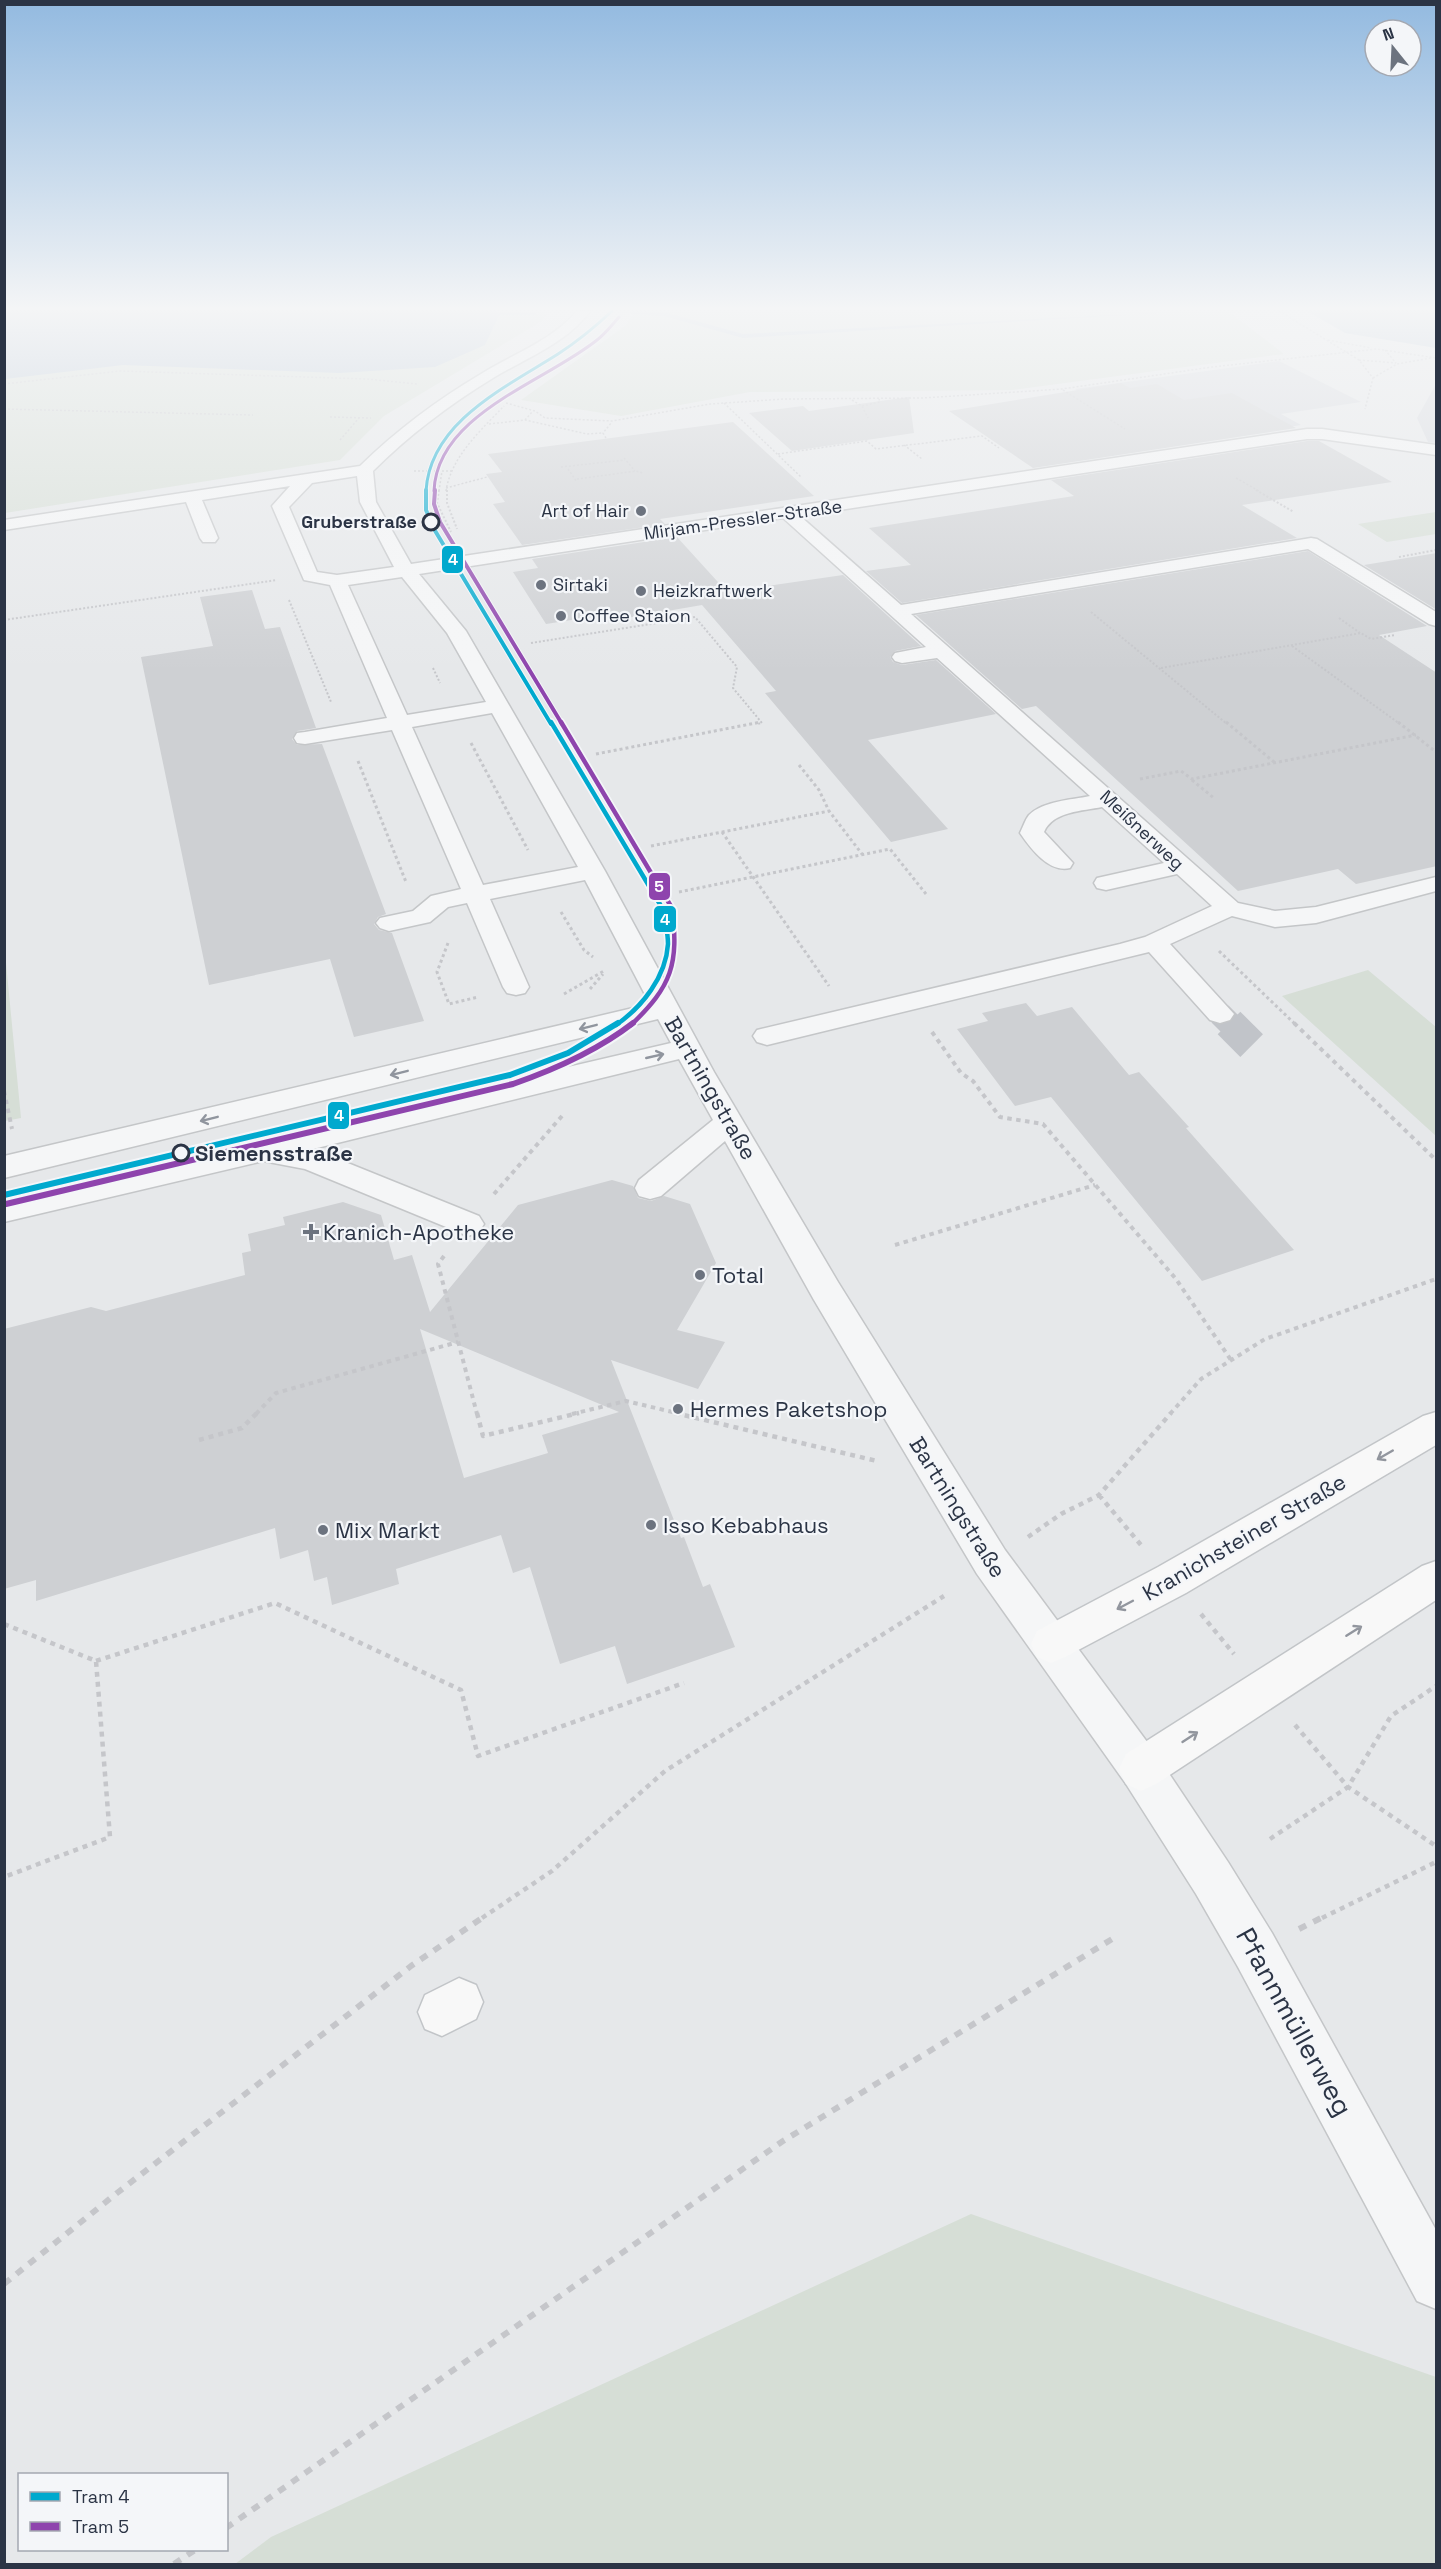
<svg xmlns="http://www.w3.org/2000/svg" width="1441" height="2569" viewBox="0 0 1441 2569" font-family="'Space Grotesk',sans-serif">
  <rect width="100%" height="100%" fill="#e6e8ea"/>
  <path fill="#d4d7dd" d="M1279,361L1361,402L1281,414L1301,425L1167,445L1075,389Z
    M1436,384V443L1428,442L1417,418Z"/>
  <path fill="#d6ded6" d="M5,311H549L542,321L384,416L340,460L5,513Z
    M636,311H1228L1284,354L1012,390L750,392L621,416L521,400L625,326Z
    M1436,512V534L1387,542L1358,524Z
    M4,942L21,1118L5,1121H4Z
    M1368,970L1436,1027V1136L1282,996Z
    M971,2214L1436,2377V2564H235L271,2537Z"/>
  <path fill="#b4c4d5" d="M5,311H495L499,315L485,345L435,367L339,373L123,365L5,379Z
    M1307,311H1436V348L1345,333Z"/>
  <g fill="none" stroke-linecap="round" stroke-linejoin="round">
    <path fill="#b4c4d5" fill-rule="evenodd" d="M633,311L664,312L743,334L1192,311L743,338L664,316L631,314Z
      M535,312L537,315H496L499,313Z"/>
  </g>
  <path fill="#ced0d3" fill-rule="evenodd" d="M1121,383L1130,388L1157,384L1184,400L1232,393L1296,428L1033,468L949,411Z
    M909,397L914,433L792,451L749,413L803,406L809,411Z
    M733,422L814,496L660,519L665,524L522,545L493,504L505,502L486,474L502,472L488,454Z
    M1307,441H1319L1392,482L1242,505L1297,538L902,603L866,571L911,565L869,528L1074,496L1051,480Z
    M677,537L727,592L843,575L921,646L895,651L890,657L893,662L902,665L936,660L996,714L868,740L948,829L891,842L765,693L776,691L702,605L609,621L604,615L546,624L513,572L538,568L532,559Z
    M1308,551L1427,626L1379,635L1437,673V866L1356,884L1338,869L1238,891L1036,706L1022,709L916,615Z
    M1437,553V610L1364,565Z
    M252,590L265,629L280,627L316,728L297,731L292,739L297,745L322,744L386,914L378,917L374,924L379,930L392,933L424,1021L354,1037L330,959L209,985L141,657L213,646L200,597Z
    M1026,1003L1037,1016L1072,1007L1129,1075L1139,1072L1189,1127L1186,1128L1294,1250L1202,1281L1051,1097L1015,1106L957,1029L988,1021L982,1013Z
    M612,1180L633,1186L638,1198L651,1201L664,1196L690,1204L716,1263L677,1330L725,1342L698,1389L611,1360L681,1538L684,1537L703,1587L710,1584L735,1647L627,1684L615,1646L560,1664L530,1567L513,1573L501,1535L396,1569L399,1584L332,1605L327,1577L314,1581L308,1550L280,1559L275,1528L36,1601V1580L4,1589V1329L91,1307L106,1311L245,1275L242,1253L251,1251L248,1234L285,1225L283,1217L343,1202L381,1215L394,1260L412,1255L430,1312L518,1205ZM420,1329L437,1336L619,1412L542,1435L548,1453L464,1478Z"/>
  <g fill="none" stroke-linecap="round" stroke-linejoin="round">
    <path stroke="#c1c4c9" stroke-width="24" stroke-dasharray="24 12" stroke-linecap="butt" d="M1220,1014L1231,1025"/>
    <path stroke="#c1c4c9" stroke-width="32" stroke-dasharray="32 16" stroke-linecap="butt" d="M1229,1023L1254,1048"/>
    <defs>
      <path id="minor" d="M577,311H590C567,343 526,358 493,378C449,405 409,435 373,471L376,502L411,564L1307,429H1322L1436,445V455L1322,439H1307L800,516L901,605L1311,538L1317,539L1436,612V626L1429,624L1308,549L911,614L1238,903L1275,911L1316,907L1436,877V891L1316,923L1275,927L1232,916L1170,944L1234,1014L1230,1020L1220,1023L1210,1020L1149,952L767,1045L757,1042L753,1036L757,1030L1120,944L1145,937L1212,906L1177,874L1106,890L1097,888L1094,883L1097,878L1164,863L1102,807C1083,811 1053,811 1044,832L1073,863L1070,868C1049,873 1031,849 1020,833C1023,827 1025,820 1029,815C1043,801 1071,800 1090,796L937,658L902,663L895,661L892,657L895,653L926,647L783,518L419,574L466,631L605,871L714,1072L838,1282L1005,1550L1156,1754L1228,1862L1272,1933L1436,2230V2309L1417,2301L1238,1967L1196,1894L1126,1784L977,1574L814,1300L725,1141L661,1196L650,1199L639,1196L635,1188L639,1180L713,1120L679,1059L313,1149L479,1216L484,1224L479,1232L468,1236L305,1169L263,1161L4,1222V1199L671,1043L658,1019L4,1178V1156L650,1004L585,880L490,899L529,987L525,993L516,995L507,993L503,987L467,903L448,907L430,922L389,931L380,928L376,923L380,918L413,911L431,896L461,889L392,730L305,744L297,743L294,738L297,733L305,732L387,718L330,585L304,580L272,506L290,486L202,500L218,538L215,542H203L200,538L186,502L4,530V520L360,466C397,430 437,400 481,374C513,354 553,340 577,311ZM357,476L360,502L394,567L337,575L317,572L289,507L312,483ZM402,577L447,633L486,702L407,715L348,585ZM492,713L578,867L483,885L412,727Z"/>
      <path id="major" d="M1436,1412V1445L1186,1593L1065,1657L1051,1663L1037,1657L1031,1644L1037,1631L1158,1567L1423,1416Z
        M1436,1561V1600L1156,1784L1141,1791L1126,1784L1119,1769L1126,1754L1422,1566Z
        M459,1978L476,1985L483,2002L476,2019L442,2036L425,2029L418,2012L425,1995Z"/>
    </defs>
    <use href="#minor" stroke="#c4c6c8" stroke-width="3"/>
    <use href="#major" stroke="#c2c5c8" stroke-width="3"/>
    <path stroke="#c5c6ca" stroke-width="1.5" stroke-dasharray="2 2" stroke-linecap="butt" d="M1279,311L1359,360L1373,378L1365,409
      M612,328L625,311
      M1328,340L1371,348
      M1385,350L1396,363
      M1359,360L1396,363
      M1373,378L1397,364L1431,358
      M4,384L120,371L367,379L417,384
      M1063,390L1125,429
      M852,400L862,406L868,418
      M506,403L535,411L545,418L612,421L710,404L784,399L923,398L1062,389L1212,367L1377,349L1436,358
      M724,403L801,477
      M862,406L880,402L879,399
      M4,409L253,415
      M330,417L371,418
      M525,420L533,411
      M489,424L525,420L587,434L603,433
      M606,438L603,433L612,422
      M340,440L359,418
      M904,445L922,459
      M778,454L867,441L876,449L982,436L999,448
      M624,458L635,471
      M561,467L625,460
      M568,469L577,482
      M414,471H453
      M1236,478L1259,491
      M577,479L636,471L643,473
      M446,488L487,477
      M439,491L442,471
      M446,491C451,457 481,430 504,406"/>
    <path stroke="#c5c6ca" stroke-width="2" stroke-dasharray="2 2" stroke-linecap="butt" d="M439,490L437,503L451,532
      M447,490V503L457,529
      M1256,490L1294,512
      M1399,557L1436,550
      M289,600L331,702
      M1091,612L1227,724
      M1339,618L1360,633
      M4,620L277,580
      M531,643L695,617L737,667L733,688L762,723L757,724
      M1292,646L1400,724
      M433,668L440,683
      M1161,668L1361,633L1371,639L1395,635"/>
    <path stroke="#c5c6ca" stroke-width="3" stroke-dasharray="3 3" stroke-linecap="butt" d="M1226,722L1274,762
      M1398,722L1436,752
      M471,743L528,850
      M596,754L761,722
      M358,761L406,882
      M799,765L819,790L829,811L862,854
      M1140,779L1181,771L1192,779L1416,735
      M1192,780L1215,799
      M722,832L829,986
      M651,846L829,811
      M679,892L890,849L926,894
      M561,912L584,950L593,957
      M448,943L437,972L449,1004L478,997
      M1219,951L1296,1025
      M590,989L603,974
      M564,994L604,971"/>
    <path stroke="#c5c6ca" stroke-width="4" stroke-dasharray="4.5 4.5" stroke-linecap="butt" d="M1294,1023L1436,1160
      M932,1032L961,1073L973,1081L1000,1117L1043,1124L1176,1279L1231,1360
      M4,1091L12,1129
      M494,1194L562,1116
      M895,1245L1095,1185
      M444,1256L438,1264L477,1414
      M256,1414L276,1393L458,1342
      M572,1414L626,1401L681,1414
      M1170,1414L1201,1379L1265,1339L1436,1279"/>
    <path stroke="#c5c6ca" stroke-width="4.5" stroke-dasharray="5 5" stroke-linecap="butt" d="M477,1413L483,1436L579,1413
      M675,1413L877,1461
      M199,1440L242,1428L257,1413
      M1099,1495L1141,1545
      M1028,1537L1061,1514L1099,1495L1171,1413
      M1201,1614L1234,1654
      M4,1624L96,1661L110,1837L4,1877
      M96,1661L275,1603L461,1690L478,1756L684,1683
      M1295,1725L1348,1787L1436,1846
      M1270,1839L1348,1787L1391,1716L1436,1686
      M482,1918L552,1871L665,1771L944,1596
      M1322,1918L1436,1862"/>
    <path stroke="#c5c6ca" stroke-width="6" stroke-dasharray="8 8" stroke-linecap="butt" d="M1299,1929L1325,1916
      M4,2284L117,2193L411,1966L485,1916
      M226,2528L783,2141L1117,1936
      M174,2564L195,2550"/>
    <use href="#minor" fill="#f5f6f7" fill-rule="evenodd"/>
    <use href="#major" fill="#f8f8f8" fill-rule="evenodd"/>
    <defs>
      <path id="tram-1-far3" d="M426,491C430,422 506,387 558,354C578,341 595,327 612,311"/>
      <path id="tram-1-far2" d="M426,490V510L434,529L551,724"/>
      <path id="tram-1-far1" d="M551,722L664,911C665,921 668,933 668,944C666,977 642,1007 616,1025"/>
      <path id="tram-1" d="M4,1195L510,1075L568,1053L618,1023"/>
      <path id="tram-2-far3" d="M434,491C437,414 545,382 597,340C605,334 612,325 619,317"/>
      <path id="tram-2-far2" d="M435,490L434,504L440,522L562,724"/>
      <path id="tram-2-far1" d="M561,722L672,908C679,964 672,986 631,1025"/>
      <path id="tram-2" d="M6,1204L513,1084C556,1069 597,1051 633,1023"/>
    </defs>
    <use href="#tram-1-far3" stroke="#f4f6f9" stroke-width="5"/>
    <use href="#tram-1-far2" stroke="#f4f6f9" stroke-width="6"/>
    <use href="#tram-1-far1" stroke="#f4f6f9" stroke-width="8"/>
    <use href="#tram-1" stroke="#f4f6f9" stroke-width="10"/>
    <use href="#tram-2-far3" stroke="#f4f6f9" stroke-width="5"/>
    <use href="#tram-2-far2" stroke="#f4f6f9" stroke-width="6"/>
    <use href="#tram-2-far1" stroke="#f4f6f9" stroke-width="8"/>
    <use href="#tram-2" stroke="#f4f6f9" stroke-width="10"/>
    <use href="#tram-1-far3" stroke="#00a9ce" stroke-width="3"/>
    <use href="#tram-1-far2" stroke="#00a9ce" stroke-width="4"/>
    <use href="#tram-1-far1" stroke="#00a9ce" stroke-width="4.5"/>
    <use href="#tram-1" stroke="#00a9ce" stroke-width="6"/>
    <use href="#tram-2-far3" stroke="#8e44ad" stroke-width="3"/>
    <use href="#tram-2-far2" stroke="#8e44ad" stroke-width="4"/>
    <use href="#tram-2-far1" stroke="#8e44ad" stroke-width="4.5"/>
    <use href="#tram-2" stroke="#8e44ad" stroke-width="6"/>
  </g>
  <defs><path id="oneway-shaft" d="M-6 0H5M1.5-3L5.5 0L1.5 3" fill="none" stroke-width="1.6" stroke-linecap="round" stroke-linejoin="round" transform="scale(1.5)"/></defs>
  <g stroke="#90959e">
    <use href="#oneway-shaft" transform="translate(588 1027) rotate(166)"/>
    <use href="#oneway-shaft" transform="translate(655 1056) rotate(-13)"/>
    <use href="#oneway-shaft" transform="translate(399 1073) rotate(166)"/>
    <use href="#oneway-shaft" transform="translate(209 1119) rotate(166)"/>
  </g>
  <g stroke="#92969e">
    <use href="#oneway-shaft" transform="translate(1385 1455) rotate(150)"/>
    <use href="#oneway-shaft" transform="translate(1125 1605) rotate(152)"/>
    <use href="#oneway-shaft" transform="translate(1354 1631) rotate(-32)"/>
    <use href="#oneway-shaft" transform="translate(1190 1737) rotate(-33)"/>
  </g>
  <linearGradient id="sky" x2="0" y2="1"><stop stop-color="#93bae0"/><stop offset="0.46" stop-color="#f4f5f6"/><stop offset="1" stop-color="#f4f5f6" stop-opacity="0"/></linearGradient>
  <rect width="1441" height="671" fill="url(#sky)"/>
  <g fill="#6c737f" stroke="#f4f6f9" stroke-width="2">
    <circle cx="641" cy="511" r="6"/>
    <circle cx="541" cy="585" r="6"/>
    <circle cx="641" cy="591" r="6"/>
    <circle cx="561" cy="616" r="6"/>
    <path d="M308 1223h6v6h6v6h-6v6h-6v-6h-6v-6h6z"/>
    <circle cx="700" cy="1275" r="6"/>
    <circle cx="678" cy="1409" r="6"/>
    <circle cx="651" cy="1525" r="6"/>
    <circle cx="323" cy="1530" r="6"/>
  </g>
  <g fill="#f4f6f9" stroke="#2b3445" stroke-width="3">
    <circle cx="431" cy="522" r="8"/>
    <circle cx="181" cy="1153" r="8"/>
  </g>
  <g text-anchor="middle" stroke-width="4.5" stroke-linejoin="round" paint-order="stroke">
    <g font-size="18" fill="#2b3445" stroke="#f4f6f9" text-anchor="start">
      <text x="629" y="517" text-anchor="end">Art of Hair</text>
      <text x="553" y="591">Sirtaki</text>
      <text x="653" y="597">Heizkraftwerk</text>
      <text x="573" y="622">Coffee Staion</text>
    </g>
    <g font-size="18" fill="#2b3445" stroke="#f4f6f9">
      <text transform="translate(743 520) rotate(-8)" y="6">Mirjam-Pressler-Straße</text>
      <text transform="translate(1142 830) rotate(43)" y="6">Meißnerweg</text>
    </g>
    <g font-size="18" font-weight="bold" fill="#2b3445" stroke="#f4f6f9" text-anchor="end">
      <text x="417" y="528">Gruberstraße</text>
    </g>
    <g font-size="22" fill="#2b3445" stroke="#f4f6f9">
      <text transform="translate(711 1088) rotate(60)" y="8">Bartningstraße</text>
      <text transform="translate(958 1507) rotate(58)" y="8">Bartningstraße</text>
      <text transform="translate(1244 1537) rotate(-30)" y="8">Kranichsteiner Straße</text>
    </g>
    <g font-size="22" font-weight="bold" fill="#2b3445" stroke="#f4f6f9" text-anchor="start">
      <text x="195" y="1161">Siemensstraße</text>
    </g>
    <g font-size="22" fill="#2b3445" stroke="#f4f6f9" text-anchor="start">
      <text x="323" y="1240">Kranich-Apotheke</text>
      <text x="712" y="1283">Total</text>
      <text x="690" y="1417">Hermes Paketshop</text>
      <text x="663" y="1533">Isso Kebabhaus</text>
      <text x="335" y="1538">Mix Markt</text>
    </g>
    <g font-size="27" fill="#2b3445" stroke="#f4f6f9">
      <text transform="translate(1294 2022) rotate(61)" y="9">Pfannmüllerweg</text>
    </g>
  </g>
  <g stroke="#f4f6f9" stroke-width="2">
    <rect x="441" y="545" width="23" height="29" rx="6" fill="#00a9ce"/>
    <rect x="648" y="872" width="23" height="29" rx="6" fill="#8e44ad"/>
    <rect x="653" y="905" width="24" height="28" rx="6" fill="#00a9ce"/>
    <rect x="327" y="1101" width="23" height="29" rx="6" fill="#00a9ce"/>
  </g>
  <g font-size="16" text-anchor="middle" font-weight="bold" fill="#fff">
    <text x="453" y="565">4</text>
    <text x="659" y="892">5</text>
    <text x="665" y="925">4</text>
    <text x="339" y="1121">4</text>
  </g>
  <rect width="1441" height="2569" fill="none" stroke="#2b3445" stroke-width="12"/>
  <rect x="18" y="2473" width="210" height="78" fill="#f4f6f9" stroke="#a4a8b1" stroke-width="1.5"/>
  <rect x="30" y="2492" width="30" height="9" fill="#00a9ce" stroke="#a4a8b1" stroke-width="1.5"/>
  <text x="72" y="2503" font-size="18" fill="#2b3445">Tram 4</text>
  <rect x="30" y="2522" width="30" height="9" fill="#8e44ad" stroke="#a4a8b1" stroke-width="1.5"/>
  <text x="72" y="2533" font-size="18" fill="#2b3445">Tram 5</text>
  <g transform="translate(1393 48) rotate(342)"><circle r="28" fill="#f4f6f9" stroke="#a4a8b1" stroke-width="1.5"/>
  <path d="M0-4.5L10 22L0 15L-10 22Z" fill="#6c737f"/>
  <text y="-9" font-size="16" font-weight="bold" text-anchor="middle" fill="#2b3445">N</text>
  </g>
</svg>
